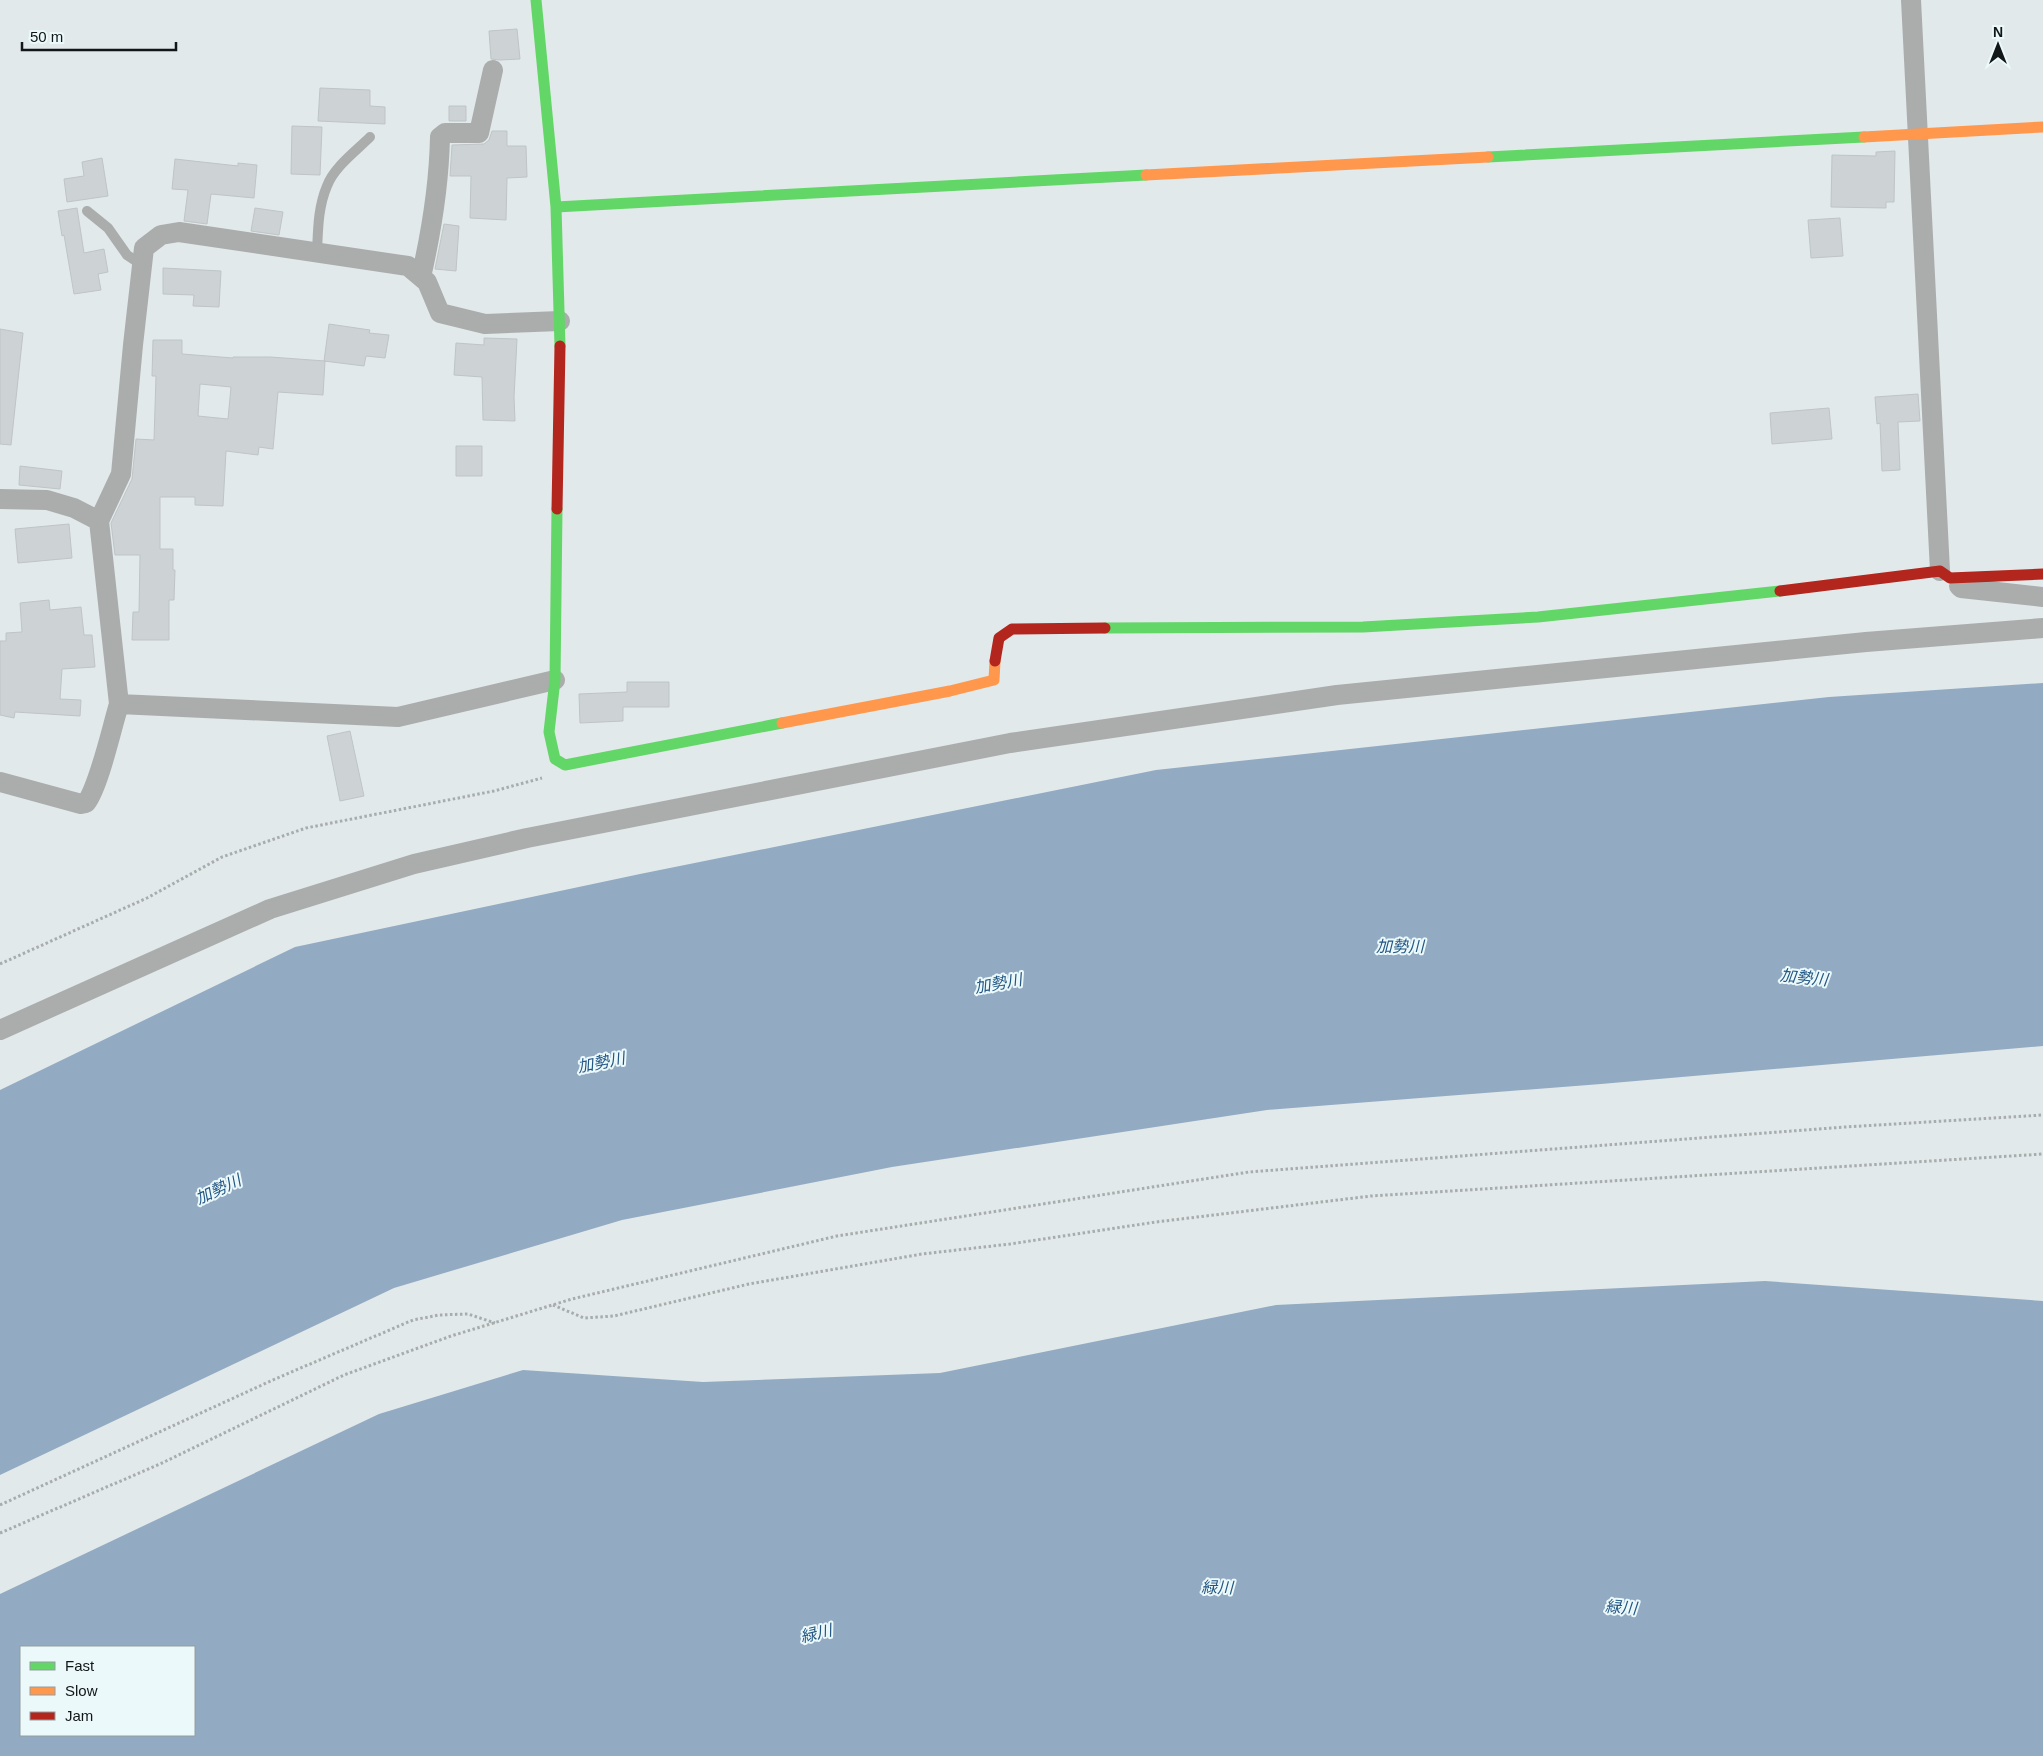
<svg xmlns="http://www.w3.org/2000/svg" width="2043" height="1756" viewBox="0 0 2043 1756" font-family="Helvetica,'Noto Sans JP',sans-serif">
  <rect width="100%" height="100%" fill="#e2e9ea"/>
  <path fill="#92abc3" fill-rule="evenodd" d="M2043,683V1046L1601,1084L1267,1110L892,1167L622,1220L394,1288L0,1475V1090L295,947L640,874L1156,770L1829,697Z
    M1765,1281L2043,1301V1756H0V1594L379,1414L523,1370L703,1382L940,1373L1276,1305ZM194,1647V1735H21V1647Z"/>
  <path fill="#cdd2d4" stroke="#bfc5c6" fill-rule="evenodd" d="M517,29L520,59L500,60L491,59L489,31Z
    M320,88L370,90V106L385,107V124L318,121Z
    M449,106H466V121H449Z
    M292,126L322,127L320,175L291,174Z
    M492,131H507V146H526L527,177L507,178L506,220L470,218L471,176H450L452,145L484,144L489,140Z
    M1895,151L1894,202H1886V208L1831,207L1832,155L1876,156V152Z
    M102,158L108,196L67,202L64,179L84,176L82,162Z
    M175,159L238,166V163L257,165L254,198L211,194L207,224L184,221L188,190L172,189Z
    M77,208L84,253L104,249L108,272L98,274L101,290L74,294L64,235L62,236L58,211Z
    M255,208L283,212L279,235L251,231Z
    M1840,218L1843,256L1811,258L1808,220Z
    M444,224L459,226L456,271L435,269Z
    M163,268L221,271L219,307L193,306L194,295L163,294Z
    M329,324L370,330L369,333L389,335L385,358L366,356L364,366L324,361Z
    M0,329L23,333L11,445L0,444Z
    M484,338L517,339L514,397L515,421L483,420L482,377L454,375L456,343L484,345Z
    M153,340H182V354L233,358V357H270L325,361L323,395L278,392L273,449L259,447L258,455L226,451L223,506L195,505V497H160V549H173V570H175L174,600H169V640H132L133,612H139L140,555H115L111,523L132,479L136,439L154,440L156,376H152ZM200,384L231,387L228,419L198,416Z
    M1918,394L1920,421L1898,422L1900,470L1882,471L1880,423L1877,424L1875,397Z
    M1829,408L1832,439L1772,444L1770,413Z
    M456,446H482V476H456Z
    M20,466L62,471L60,489L19,485Z
    M69,524L72,558L18,563L15,529Z
    M49,600L50,610L81,607L84,635H92L95,667L62,669L60,699L81,700L80,716L15,712L14,718L0,715V641H6V633L22,632L20,603Z
    M627,682H669V707H623V721L580,723L579,694L627,692Z
    M350,731L364,796L340,801L327,736Z"/>
  <g fill="none" stroke-linecap="round" stroke-linejoin="round">
    <path stroke="#a7acac" stroke-width="3" stroke-dasharray="2.5 2.5" stroke-linecap="butt" d="M0,964L147,898L222,857L306,828L494,791L542,778
      M553,1305L584,1318L614,1316L749,1284L922,1254L1010,1244L1156,1222L1371,1196L2043,1154
      M0,1505L275,1379L413,1320L439,1315L468,1314L495,1323
      M0,1533L160,1464L344,1375L451,1336L572,1299L837,1236L1249,1172L1845,1127L2043,1115"/>
    <path stroke="#abadad" stroke-width="10" d="M87,211L108,228L127,255L142,265
      M317,252C318,230 318,207 327,186C334,167 356,151 370,137"/>
    <path stroke="#abadad" stroke-width="20" d="M1911,0L1940,571
      M421,277C432,229 439,186 440,137L445,133H479L493,70
      M0,499L47,500L74,508L99,521
      M1959,586L1961,588L2043,597
      M555,680L398,717L119,704L99,521L121,474L133,345L144,248L161,235L179,232L408,266L427,282L440,313L485,324L560,321
      M0,782L81,804L86,803C99,786 112,727 119,704
      M0,1030L270,909L414,864L527,838L1010,743L1337,695L1866,642L2043,628"/>
    <path stroke="#63d668" stroke-width="11" d="M536,0L556,207L560,346
      M1488,157L1864,137
      M556,207L1146,175
      M557,509L555,680L549,732L555,759L565,765L782,723
      M1105,628L1363,627L1538,617L1780,591"/>
    <path stroke="#ff974d" stroke-width="11" d="M1864,137L2043,127
      M1146,175L1488,157
      M782,723L950,691L994,680L995,661"/>
    <path stroke="#b3261e" stroke-width="11" d="M557,509L560,346
      M1780,591L1940,571L1950,578L2043,574
      M995,661L999,638L1012,629L1105,628"/>
  </g>
  <g text-anchor="middle" stroke-width="4" stroke-linejoin="round" paint-order="stroke">
    <g font-size="16" font-style="italic" fill="#235683" stroke="#ecf9fb">
      <text x="1400" y="952">加勢川</text>
      <text transform="translate(1804 977) rotate(6)" y="6">加勢川</text>
      <text transform="translate(998 983) rotate(-10)" y="6">加勢川</text>
      <text transform="translate(601 1062) rotate(-11)" y="6">加勢川</text>
      <text transform="translate(218 1189) rotate(-25)" y="6">加勢川</text>
      <text transform="translate(1217 1587) rotate(1)" y="6">緑川</text>
      <text transform="translate(1621 1607) rotate(4)" y="6">緑川</text>
      <text transform="translate(816 1633) rotate(-13)" y="6">緑川</text>
    </g>
  </g>
  <rect x="20" y="1646" width="175" height="90" fill="#ecf9fb" stroke="#949ea0"/>
  <rect x="30" y="1662" width="25" height="8" fill="#63d668" stroke="#949ea0"/>
  <text x="65" y="1671" font-size="15" fill="#111617">Fast</text>
  <rect x="30" y="1687" width="25" height="8" fill="#ff974d" stroke="#949ea0"/>
  <text x="65" y="1696" font-size="15" fill="#111617">Slow</text>
  <rect x="30" y="1712" width="25" height="8" fill="#b3261e" stroke="#949ea0"/>
  <text x="65" y="1721" font-size="15" fill="#111617">Jam</text>
  <g transform="translate(1998 45)" stroke="#ecf9fb" stroke-width="4" paint-order="stroke">
  <path d="M0-4L9 19L0 12L-9 19Z" fill="#111617"/>
  <text y="-8" font-size="14" font-weight="bold" text-anchor="middle" fill="#111617">N</text>
  </g>
  <path d="M22 42v8h154v-8" fill="none" stroke="#111617" stroke-width="2.5"/>
  <text x="30" y="42" font-size="15" fill="#111617" stroke="#ecf9fb" stroke-width="4" paint-order="stroke">50 m</text>
</svg>
